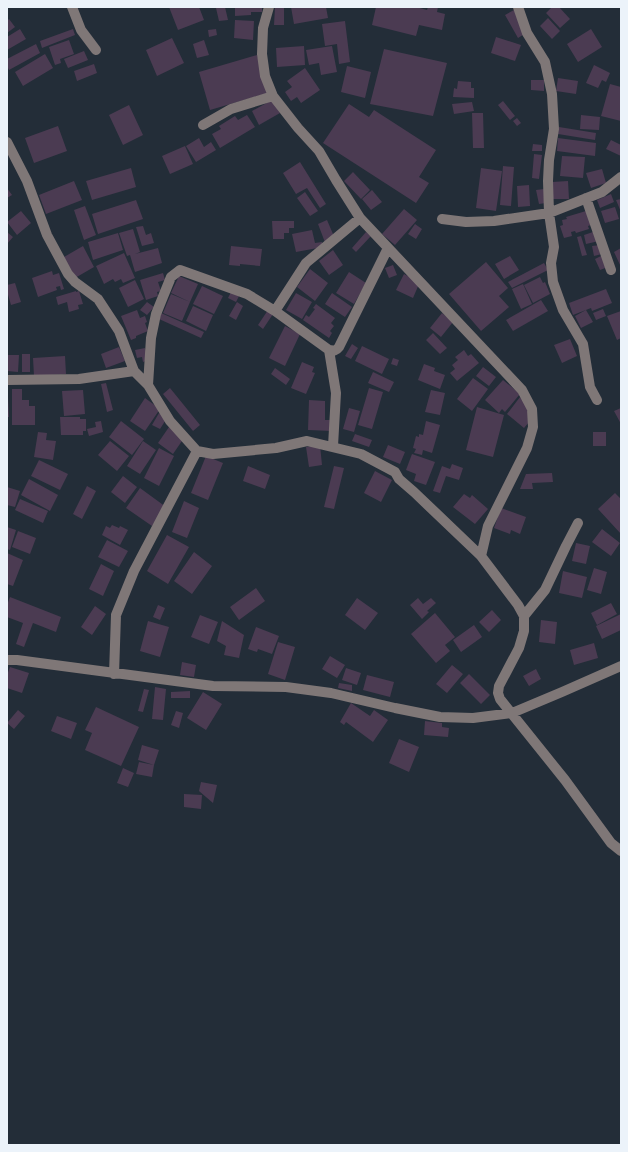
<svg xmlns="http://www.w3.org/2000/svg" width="628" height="1152" viewBox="0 0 628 1152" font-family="Manrope,sans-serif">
  <rect width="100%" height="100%" fill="#232d38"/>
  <path fill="#4b3b52" d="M169,7H199L204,20L178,30Z
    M225,7L228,20L219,21L216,8Z
    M235,7H262V12H251V15L235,16Z
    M275,7H284V25H274Z
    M291,7H326L328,18L294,24Z
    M376,7H416L427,10L428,7H438L437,12L445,14L442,30L419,25L416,36L372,25Z
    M552,7H559L570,19L560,28L546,13Z
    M514,10L526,33L518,38L505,15Z
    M548,18L560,31L552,39L540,26Z
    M9,19L15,27L7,33V21Z
    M235,20L254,21L253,40L234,38Z
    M345,21L350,62L339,64L337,44L325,46L322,24Z
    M20,29L26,39L7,50V37Z
    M73,29L75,35L42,48L40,41Z
    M216,29L217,35L209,37L208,30Z
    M591,29L602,47L578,62L567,44Z
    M496,37L521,45L515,61L491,53Z
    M172,38L184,63L157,76L146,50Z
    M69,40L74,54L60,59L61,63L55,65L49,47Z
    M204,40L209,55L197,58L193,44Z
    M36,44L40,53L9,70L7,66V59Z
    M304,46L305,65L277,67L276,48Z
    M332,46L337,72L321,75L319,63L309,65L306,50Z
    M384,49L447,63L433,116L370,104Z
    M84,51L88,60L68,68L64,59Z
    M45,54L53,68L23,86L15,72Z
    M257,55L268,93L210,110L199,72Z
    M94,64L97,73L77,81L74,71Z
    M594,65L610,73L606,82L602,80L598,88L586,83Z
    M347,66L371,72L365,98L341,92Z
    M305,68L320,90L301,103L297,97L291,101L285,92L292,87L287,81Z
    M558,78L578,81L576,94L556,91Z
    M531,80H544V91L531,90Z
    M458,81L471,82V88H474V98L453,97L454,88L457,89Z
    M610,84L621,87V121L601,116Z
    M272,100L280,113L259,125L252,111Z
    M503,101L515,116L510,120L498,105Z
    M472,102L474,111L454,114L452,104Z
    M349,104L369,117L374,110L436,150L419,177L429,183L416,203L323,143Z
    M129,105L143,135L123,145L109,115Z
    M472,113H483L484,148H473Z
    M247,115L255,127L220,148L212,134L221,129L219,126L235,116L238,120Z
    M581,115L600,117L599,130L580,129Z
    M517,118L521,123L517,126L513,121Z
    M58,126L67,151L34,163L25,138Z
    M559,127L596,133L595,140L558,134Z
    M199,138L204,147L211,142L216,150L196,162L186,146Z
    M558,138L596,143L595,156L557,151Z
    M611,140L621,145V156L606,149Z
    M533,144L542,145V151H532Z
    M185,146L193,164L170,174L162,156Z
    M534,154L542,155L539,179L532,178Z
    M562,156L585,157L583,178L560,176Z
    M300,162L326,204L320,208L307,188L296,194L283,173Z
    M503,166L514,167L511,206L500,205Z
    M131,168L136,187L92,200L86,181Z
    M481,168L502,171L496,211L476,208Z
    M602,169L606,183L591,188L586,173Z
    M353,172L370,190L361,199L344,181Z
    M74,181L82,200L46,214L39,195Z
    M568,181L569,199H552V182Z
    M529,185L530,206L518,207L517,186Z
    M7,188L12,195L7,198Z
    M544,189L546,203L539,204L536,190Z
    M372,190L382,202L371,210L362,199Z
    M305,192L318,211L310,216L297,198Z
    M611,194L614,202L600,208L597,200Z
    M621,199V212L616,200Z
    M136,200L143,219L98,234L92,214Z
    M85,206L96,235L84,240L74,210Z
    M615,207L619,219L605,223L601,211Z
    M404,209L417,220L395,245L382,234Z
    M21,211L31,223L17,235L7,222Z
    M586,211L591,225L588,226L589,229L576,233L575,231L571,232L572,236L564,238L560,226L563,225L562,220L567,219L566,217Z
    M327,220L336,241L326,245L318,224Z
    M272,221H294V228H289V233H284V239H273Z
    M415,224L422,229L416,239L408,234Z
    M143,226L146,235L151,233L154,243L142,246L136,227Z
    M133,229L140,252L135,254L158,248L162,263L135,272L130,255L127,256L119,233Z
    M312,230L315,243L322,242L323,247L296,252L292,234Z
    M596,231L599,241L586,244L584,235Z
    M7,232L13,237L7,244Z
    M366,232L371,236L356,252L352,248Z
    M118,233L123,250L93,260L88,242Z
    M581,236L587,255L582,256L577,237Z
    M600,245L602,254L594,256L592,246Z
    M83,246L94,267L75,278L64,257Z
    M231,246L262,249L260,266L240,264V266L229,265Z
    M621,248V267L614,252Z
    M333,250L343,265L329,275L319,261Z
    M124,253L135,278L123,283L121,279L115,282L113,279L104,284L96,266Z
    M603,255L608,267L600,270L595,259Z
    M510,256L519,270L504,279L495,264Z
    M486,262L508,288L499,296L509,307L481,331L449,294Z
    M544,263L548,270L512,288L508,282Z
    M393,265L397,275L389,278L385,268Z
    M310,269L328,283L315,301L297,287Z
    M52,271L53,275L59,273L64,289L61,290L60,286L56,287L57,290L38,297L32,278Z
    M349,272L366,283L354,304L336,293Z
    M163,273L165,280L158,282L161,291L157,292L158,296L146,300L140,280Z
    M404,274L417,281L419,284L413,298L396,290Z
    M179,276L198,284L190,302L171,293Z
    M540,277L543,283L545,282L550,294L533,303L524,285Z
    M135,280L144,299L128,307L119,288Z
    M15,283L21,302L11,305L7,291V285Z
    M523,284L532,304L521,309L512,289Z
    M202,286L223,296L214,314L193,304Z
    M606,289L612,303L592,311L591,308L573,315L569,303Z
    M76,291V292L79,291L83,304L78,305L79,309L69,312L67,302L58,305L56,297Z
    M231,292L239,296L236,302L228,298Z
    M296,293L312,302L302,319L286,310Z
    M332,293L352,307L345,317L325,304Z
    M171,294L190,302L182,321L163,313Z
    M541,300L548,311L513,331L506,320Z
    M147,302L154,307L147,315L140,310Z
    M237,302L243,306L236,320L229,316Z
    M316,304L335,318L331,323L334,326L330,331L332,333L329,338L303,320L306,315L309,317L315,309L313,308Z
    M193,306L213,315L206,331L186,321Z
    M603,309L606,316L596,320L593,313Z
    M137,310L140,318L145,316L147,322L145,323L148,331L136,336V338L131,340L121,316Z
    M268,310L273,314L263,329L258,325Z
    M586,310L593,322L581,328L575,316Z
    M621,311V338L617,340L607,316Z
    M161,313L204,332L201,338L159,319Z
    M442,313L453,322L441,337L430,328Z
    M285,326L300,334L285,366L269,358Z
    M433,333L447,348L440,354L426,340Z
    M570,339L577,356L562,363L554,345Z
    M352,344L358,348L351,359L345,356Z
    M362,346L389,359L382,374L355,361Z
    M119,347L125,361L106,368L101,354Z
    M145,348L148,360L143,362L142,357L137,358L135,350Z
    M464,350L468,356L471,354L479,363L457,381L450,373L455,369L452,365L458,360L455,357Z
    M22,354H30V372H22Z
    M7,355H19L18,372L7,371Z
    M65,356L66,374L34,376L33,358Z
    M393,358L399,360L397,366L391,364Z
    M302,362L314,367L312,372L315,373L306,394L291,388Z
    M424,364L435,368L434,371L445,375L440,389L418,380Z
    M483,367L496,377L489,386L476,376Z
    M275,368L290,379L286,385L271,374Z
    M373,372L394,382L389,392L368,383Z
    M473,378L488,389L472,411L457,399Z
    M503,380L520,394L505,412L502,409L499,413L485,400Z
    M106,383L113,410L107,412L101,384Z
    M170,388L200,425L193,431L163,394Z
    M369,388L383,392L372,429L358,425Z
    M12,389H22V400H29V406H35V425H12Z
    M83,390L85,414L64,416L62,391Z
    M431,390L445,393L440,415L425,412Z
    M7,397H8L9,417H7Z
    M520,397L527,405L530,421L524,428L507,414Z
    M145,398L160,409L145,431L130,421Z
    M309,400L325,401V420H332V431L308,430Z
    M477,407L504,415L493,457L466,450Z
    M349,408L360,411L354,432L343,429Z
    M621,408V424L614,411Z
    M159,413L167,418L160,429L152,425Z
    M60,417H80V419H86V431H83V435H61Z
    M101,421L103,432L89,436L87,429L96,427L95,422Z
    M121,421L144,439L132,455L109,437Z
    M426,421L440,425L432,453L423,450L422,455L414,453L416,449L413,448L416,436L419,437V434L423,435Z
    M169,427L184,438L173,454L158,443Z
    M38,432L47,433L46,440L56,441L53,460L34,457Z
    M593,432H606V446H593Z
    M355,434L372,440L369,447L352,441Z
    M110,441L129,456L117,471L98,455Z
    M143,441L156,450L140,474L127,466Z
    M320,445L322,465L309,467L306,447Z
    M388,445L405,452L400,464L383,457Z
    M159,448L174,456L159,486L144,478Z
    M412,454L435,462L426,485L414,481L416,474L406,470Z
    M206,456L223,463L208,500L191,493Z
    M39,460L68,474L60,490L31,476Z
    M452,464L463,468L459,480L446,476L440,493L433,491L442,466L450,469Z
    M248,466L270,475L265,489L243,481Z
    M334,466L344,468L334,509L324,507Z
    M375,471L392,480L381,502L364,493Z
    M552,473L553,482L532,483L533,489H520L526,474Z
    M123,476L137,487L125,503L111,492Z
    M29,479L58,495L50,511L21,495Z
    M87,486L96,491L82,519L73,514Z
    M7,487L20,491L15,507L7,505Z
    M140,488L166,507L152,526L126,508Z
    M615,493L621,499V534L598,509Z
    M464,494L470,498L472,495L488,509L475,524L453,507Z
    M20,499L48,511L43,523L15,510Z
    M184,501L199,508L187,538L172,532Z
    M501,508L526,517L520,534L511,530L510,534L494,528Z
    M112,525L119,528L120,526L128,530L120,545L102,535L106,526L110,528Z
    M7,527L16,530L10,550L7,549Z
    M602,529L620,543L611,556L592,542Z
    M18,531L36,538L30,554L12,547Z
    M167,535L189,547L168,584L147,571Z
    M107,540L128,551L119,567L98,557Z
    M576,543L590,546L586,564L572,561Z
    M194,552L212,566L192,594L174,581Z
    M7,553L23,560L13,586L7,584Z
    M101,564L114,571L103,596L89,589Z
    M594,568L607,572L601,594L587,590Z
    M563,571L587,577L582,598L559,593Z
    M256,588L265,601L239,620L230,607Z
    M10,597L61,617L56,632L33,623L24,647L16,644L23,623L7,617V605Z
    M357,598L378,613L365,630L345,615Z
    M418,598L423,604L431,598L436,603L427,611L429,612L422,619L410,605Z
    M611,603L617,614L597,625L591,613Z
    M158,605L165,608L160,620L153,617Z
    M95,606L106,614L92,635L81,627Z
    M492,610L501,620L489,632L479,622Z
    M435,613L455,637L445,645L450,651L436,663L411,634Z
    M621,614V630L602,639L596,626Z
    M200,615L218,622L209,644L191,637Z
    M541,620L557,622L555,644L539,642Z
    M148,621L169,627L160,657L140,651Z
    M222,621L244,635L239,658L224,655L226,646L217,641Z
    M474,625L482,637L461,652L453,640Z
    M256,627L279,636L272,654L258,649L257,652L248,649Z
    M278,642L295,647L285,680L268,674Z
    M594,643L598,658L574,665L570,650Z
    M330,656L345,665L337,678L322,669Z
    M182,662L196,665L194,677L180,675Z
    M452,665L463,674L447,693L436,684Z
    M10,667L29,673L22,693L7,688V675Z
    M346,668L361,673L357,685L342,680Z
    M536,669L541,679L529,686L523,676Z
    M469,674L490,695L481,704L460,683Z
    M367,675L394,682L390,697L363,690Z
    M339,683L352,685V691L338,688Z
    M155,687L166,689L163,720L152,719Z
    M144,689L149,690L143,712L138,711Z
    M190,691V698H171V692Z
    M203,692L222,704L206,730L187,718Z
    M351,703L370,716L374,710L388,720L373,742L346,722L344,725L340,722Z
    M96,707L139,727L121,766L85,750L92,733L85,730Z
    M18,710L25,716L14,729L7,723Z
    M176,711L183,713L179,728L171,725Z
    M57,716L77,723L71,739L51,731Z
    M425,721L442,723V727L449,728L448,737L424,735Z
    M399,739L419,747L409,772L389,763Z
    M142,745L159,750L154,765L138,760Z
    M139,762L154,765L152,777L136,774Z
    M123,768L134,773L128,787L117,783Z
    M201,782L217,785L213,803L199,791Z
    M184,794L202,795L201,809L184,807Z"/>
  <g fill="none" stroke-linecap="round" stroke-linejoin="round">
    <path stroke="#7f7777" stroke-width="10" d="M72,7L81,30L96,50
      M269,7L263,28L262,54L265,76L273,96L298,128L319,151L336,180L360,218L522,390L532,409L533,427L527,448L488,526L481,556
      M518,7L527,33L545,62L552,94L554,129L549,160L548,181L549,213L554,247L551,263L553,282L563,310L583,344L590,387L597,400
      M203,125L231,109L273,96
      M7,142L27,181L47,235L68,274L75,282L98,299L119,331L134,371L148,385L170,421L197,451L213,454L276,448L307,441L361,454L395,472L399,479L414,492L481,556L518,605L524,616V631L519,648L499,686L498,693L500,699L565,780L611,843L621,851
      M586,198L611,270
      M442,219L466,222L494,221L549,213L602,192L621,177
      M275,311L306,263L360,218
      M329,350L336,393L333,446
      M7,380L79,379L134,371
      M148,385L151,338L156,314L171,277L180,270L247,294L275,311L329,350C334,351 336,351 339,347L388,248
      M524,616L545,590L566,546L578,523
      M7,660H17L213,686L286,687L331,693L395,708L440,717L473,718L512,713L562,692L621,666
      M114,674L116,615L134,571L197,451"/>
  </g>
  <rect width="628" height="1152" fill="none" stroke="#ecf3fa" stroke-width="16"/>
</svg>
